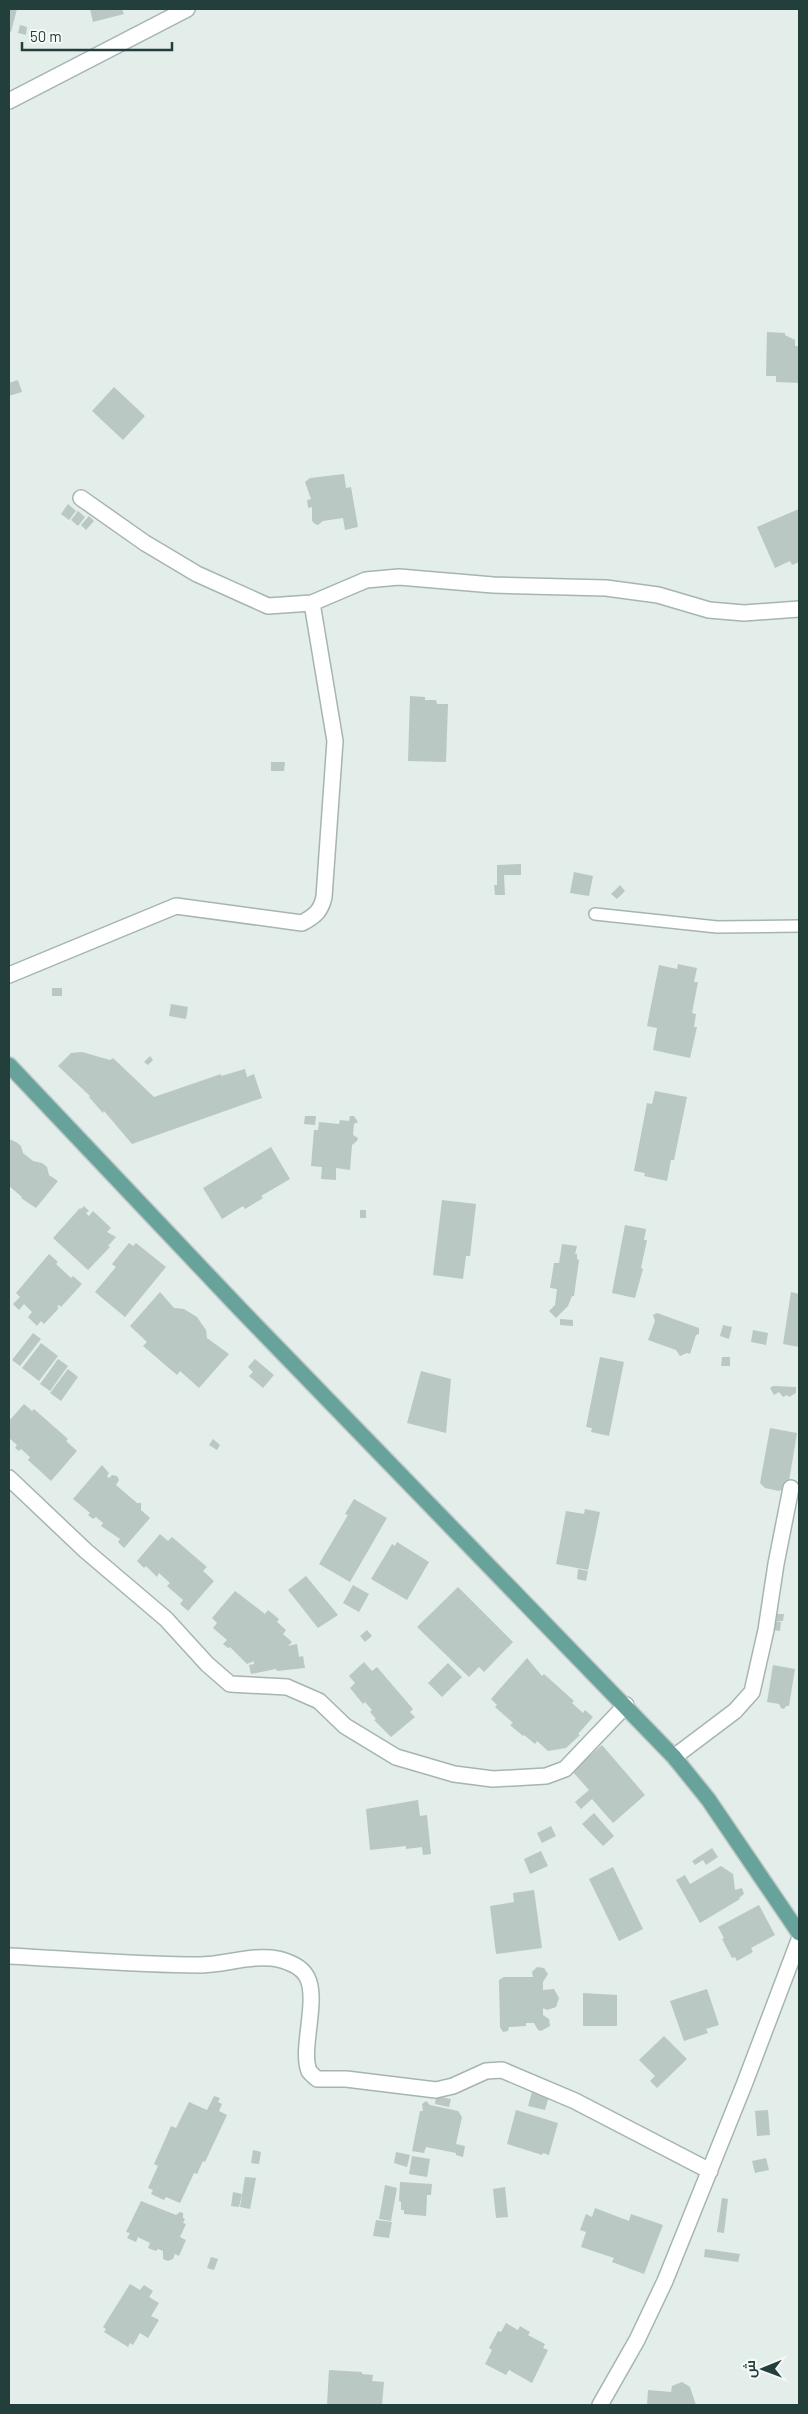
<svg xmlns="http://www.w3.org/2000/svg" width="808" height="2414" viewBox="0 0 808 2414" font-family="Barlow,Cairo,sans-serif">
  <rect width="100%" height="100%" fill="#e3edea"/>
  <path fill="#b9c8c3" d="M9,9H17L11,32L9,31Z
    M90,9H122L124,14L93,22Z
    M20,25L27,27L26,35L18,33Z
    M767,332L785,333V335L795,340V346H799V383L776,382V376H766Z
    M18,380L22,392L9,396V383Z
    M114,387L145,416L123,440L92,411Z
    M344,474L346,488L351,487L358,527L345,530L343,518L323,521L318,525L315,524L312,521V507L308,508L307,500L311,499L305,482L310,478Z
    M68,504L76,511L69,520L61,514Z
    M799,509V562L792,565L790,561L775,568L757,527Z
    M78,511L85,517L78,526L71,520Z
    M89,516L94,521L86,530L81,525Z
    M410,696L425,697V700H436L437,704H448L446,762L408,761Z
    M271,762H285L284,771H271Z
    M521,864V875H504L505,895H495L494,885H497V865Z
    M574,872L593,876L589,896L570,893Z
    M620,885L625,891L617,899L611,894Z
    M678,964L697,968L694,982H698L692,1013L696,1014L694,1027H697L690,1058L653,1050L657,1028L647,1026L659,965L677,969Z
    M52,988H62V996H52Z
    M171,1004L188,1007L186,1019L169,1016Z
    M82,1052L110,1060L113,1058L154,1097L221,1074V1076L245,1069L247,1077L254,1074L262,1098L132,1144L104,1111L103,1113L89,1097L90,1096L58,1066L71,1053Z
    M150,1056L153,1060L148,1065L144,1062Z
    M655,1091L687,1097L674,1160H671L667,1181L644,1176L645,1173L634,1171L647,1103L652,1104Z
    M305,1116H316L315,1125L304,1124Z
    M350,1116H354L358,1122L354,1124L353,1135L358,1138L357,1141L352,1145L350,1170L336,1168V1180L321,1179L322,1167L311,1166L314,1130H318L319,1122L339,1124L340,1120L349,1121Z
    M9,1139L16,1142L21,1146L23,1153L33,1161L42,1163L47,1167L49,1175L58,1181L36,1208L21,1198L22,1197L9,1186Z
    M271,1147L290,1179L261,1196L263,1198L245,1209L243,1206L222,1219L203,1188Z
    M442,1200L476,1204L470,1256H466L463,1279L433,1275Z
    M84,1206L89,1211L86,1213L89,1216L93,1211L111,1228L107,1232L116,1237L108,1246L110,1247L88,1270L53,1238L80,1208L81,1209Z
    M360,1210H366V1218H360Z
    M625,1225L646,1229L644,1240H647L641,1268L643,1269L635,1298L612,1293Z
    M129,1243L133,1246L136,1243L166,1267L125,1317L95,1292L116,1267L112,1264Z
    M562,1244L577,1246L575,1254H577V1259L579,1260L574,1296H572L568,1306L556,1318L549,1311L555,1305L557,1289L550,1288L554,1263H559Z
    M49,1254L58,1262L56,1264L71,1278L73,1276L82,1284L61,1307L59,1305L57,1307L59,1308L44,1324L41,1321L37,1326L28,1317L32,1312L24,1304L19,1310L13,1304L20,1297L16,1293Z
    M160,1292L174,1308L184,1309L197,1317L206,1330L207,1338L229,1354L199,1388L180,1371L177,1375L143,1346L147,1342L130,1326Z
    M791,1292L799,1294V1347L783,1344Z
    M657,1313L699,1328V1334L696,1335L690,1354L687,1353L680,1356L676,1350L648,1340L655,1321L653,1315Z
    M560,1319L573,1320V1326L560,1325Z
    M723,1325L732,1327L729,1339L720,1336Z
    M753,1330L768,1333L766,1345L751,1342Z
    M33,1333L41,1339L20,1366L12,1360Z
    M41,1343L58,1356L39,1381L22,1368Z
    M600,1357L624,1362L609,1436L591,1432L592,1428L586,1427Z
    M722,1357H730V1366H721Z
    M58,1359L68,1366L50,1391L40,1384Z
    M255,1359L274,1375L263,1388L249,1376L253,1372L248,1367Z
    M68,1369L78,1377L61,1401L50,1393Z
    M421,1371L451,1379L446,1433L407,1423Z
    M773,1386L796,1387V1393L789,1397L787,1395L783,1397L779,1392L774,1395L770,1388Z
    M24,1404L32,1411L34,1409L68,1439L66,1441L77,1451L51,1481L28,1460L30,1457L21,1449L19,1451L15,1448L17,1445L9,1438V1421Z
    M770,1428L797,1433L788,1487L779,1491L765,1488L760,1483Z
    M213,1439L220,1445L217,1450L209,1445Z
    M102,1465L109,1473L107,1476L109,1478L112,1475L117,1476L119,1480L116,1485L137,1503H141V1510L150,1518L124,1548L118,1542L120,1539L101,1526L103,1523L96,1517L93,1519L88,1515L90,1513L73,1499Z
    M354,1499L387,1518L350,1582L319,1564L348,1515L345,1514Z
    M585,1509L600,1512L588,1570L556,1564L566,1511L584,1514Z
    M160,1534L168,1541L172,1537L207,1567L203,1571L214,1581L188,1611L180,1604L183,1600L167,1586L170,1583L159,1573L157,1577L146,1566L144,1568L137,1561Z
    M397,1542L429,1562L407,1600L371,1579L392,1544L395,1546Z
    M578,1569L588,1571L586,1581L577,1579Z
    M306,1576L338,1615L318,1628L288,1590Z
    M353,1585L369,1594L359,1612L343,1603Z
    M458,1587L513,1642L484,1672L479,1667L469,1677L417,1627Z
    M235,1591L265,1614L268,1610L279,1619L277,1622L286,1630L283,1634L292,1642L288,1646L297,1644L299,1657L303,1656L305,1668L277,1671L276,1669L251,1674L249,1665L254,1664V1661L247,1664L230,1647L228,1648L223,1644L227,1640L213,1628L217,1623L212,1618Z
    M777,1614H784L783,1621H776Z
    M774,1621L781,1622L780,1631L773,1630Z
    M367,1630L372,1636L365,1642L360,1636Z
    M527,1658L542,1676L544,1674L574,1701L572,1703L583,1713L585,1710L593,1717L578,1734L580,1735L566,1748L548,1751L537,1741L535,1744L524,1735L523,1736L510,1725L513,1723L495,1707L497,1705L491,1699Z
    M364,1662L372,1671L377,1667L413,1709L410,1712L415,1717L391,1737L374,1720L376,1719L370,1712L372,1710L365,1702L363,1704L350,1688L355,1683L349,1676Z
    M448,1663L462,1677L442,1697L428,1683Z
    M773,1665L795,1669L789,1706H786L784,1709L781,1708L779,1704L767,1702Z
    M602,1745L645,1795L613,1823L592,1799L581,1809L575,1802L589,1790L572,1771Z
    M418,1800L420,1816L427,1815L431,1854L423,1855L422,1847L406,1849V1846L370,1850L366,1809Z
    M594,1813L614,1836L603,1846L582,1824Z
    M551,1826L556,1836L542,1843L537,1833Z
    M712,1848L718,1857L706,1865L703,1860L695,1865L692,1861Z
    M541,1851L548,1866L530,1874L524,1859Z
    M721,1866L733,1874L735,1890L742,1888L744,1894L739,1898L740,1899L700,1923L676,1880L685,1875L690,1884Z
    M613,1867L643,1929L619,1941L589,1879Z
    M534,1890L542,1948L496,1954L490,1906L514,1902L513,1893Z
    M759,1905L775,1935L751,1948L753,1952L737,1961L735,1957L732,1958L722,1939L724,1938L718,1927Z
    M537,1967L544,1968L548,1974L543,1982V1990L554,1989L559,1998L556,2007L547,2010L543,2008V2015L549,2019L550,2026L541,2031L538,2030L534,2023H526V2026L509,2027L508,2031L503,2032L500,2027L499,1980L504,1977H533L532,1972Z
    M707,1989L719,2025L706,2029L708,2033L684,2041L670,2001Z
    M583,1993L617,1995V2026H583Z
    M664,2036L687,2059L657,2088L650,2081L655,2076L639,2060Z
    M532,2092L549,2096L545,2110L528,2106Z
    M214,2096L220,2098L218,2102L222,2104L219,2111L227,2115L205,2162L203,2161L197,2174L194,2173L180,2203L166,2197L164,2200L151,2194L153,2190L148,2188L158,2166L154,2164L171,2126L176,2128L189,2102L207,2110Z
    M436,2096L451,2099L449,2107L435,2104Z
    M426,2101L430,2105L458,2111L462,2117L456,2144L465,2146L463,2157L456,2155V2153L426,2147L424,2153L412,2151L420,2111H423L422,2104Z
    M516,2110L558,2123L549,2155L543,2153L542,2155L507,2144Z
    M768,2110L770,2135L757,2136L755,2111Z
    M253,2150L261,2152L259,2164L251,2163Z
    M396,2152L410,2155L407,2167L394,2163Z
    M412,2156L430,2159L427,2177L409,2174Z
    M766,2158L769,2170L755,2173L752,2161Z
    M245,2177L256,2178L250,2209L240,2207Z
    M400,2182L432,2184L431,2195H427L426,2216L404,2214V2210H401V2202L399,2201Z
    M385,2185L397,2188L391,2221L379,2219Z
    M505,2187L508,2217L496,2218L493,2189Z
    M233,2192L242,2194L239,2207L231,2206Z
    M722,2198L728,2199L724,2233L717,2232Z
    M141,2201L176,2215L180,2212L183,2213V2218L185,2219L183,2223L186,2224L180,2237L186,2240L179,2256L175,2254L173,2259L168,2261L163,2259V2251L158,2249L156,2251L148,2248L150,2243L138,2237L136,2242L127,2238L130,2233L126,2232Z
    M595,2208L629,2221L631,2214L663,2225L644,2274L612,2262L614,2258L581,2247L586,2232L580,2230L586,2214L592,2217Z
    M376,2220L392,2222L389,2238L373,2236Z
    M705,2249L740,2254L738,2262L704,2257Z
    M211,2257L218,2259L214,2270L207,2268Z
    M130,2284L140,2290L144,2285L153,2291L149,2297L159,2303L151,2316L159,2320L148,2338L140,2333L133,2345L130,2343L128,2347L104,2332L106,2329L103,2327Z
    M506,2323L518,2330L520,2326L530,2332L528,2335L545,2344L543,2348L548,2350L532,2383L509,2370L506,2375L485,2364L492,2350L489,2348L498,2331L501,2332Z
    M329,2370L362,2372V2374L373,2375L372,2381L384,2382L382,2405H327Z
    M682,2382L690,2387L696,2405H647L648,2390L671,2392L672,2386Z"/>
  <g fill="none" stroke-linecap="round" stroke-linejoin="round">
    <defs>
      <path id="service" d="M595,914L717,927L799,926"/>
      <path id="minor" d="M9,101L187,9
        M81,498L145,543L197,574L268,606L312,603L366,580L399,577L493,585L606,588L658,595L709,610L744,613L799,609
        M9,975L176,906L302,923C315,916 321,911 324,897L335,741L312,603
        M9,1478L86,1551L166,1619L207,1664L230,1684L287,1687L319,1701L345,1726L396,1757L454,1774L493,1779L546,1776L565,1769L626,1705
        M674,1757L735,1711L752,1692L766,1630L776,1564L791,1488
        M9,1956C72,1959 135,1965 199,1965C225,1965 252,1954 278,1959C289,1962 301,1966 307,1977C319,2000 300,2049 309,2071C311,2074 315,2077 317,2079H346L436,2090L453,2086L486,2071L502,2070L575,2101L710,2171
        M600,2405L637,2340L665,2281L744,2085L799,1940"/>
      <path id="primary" d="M9,1065L240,1309L674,1757L708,1799L799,1933"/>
    </defs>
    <use href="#service" stroke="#a6b5b2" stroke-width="14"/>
    <use href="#minor" stroke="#a6b5b2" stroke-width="18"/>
    <use href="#primary" stroke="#c1c9c8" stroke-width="18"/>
    <use href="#service" stroke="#fff" stroke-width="11"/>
    <use href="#minor" stroke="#fff" stroke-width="15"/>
    <use href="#primary" stroke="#68a39b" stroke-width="15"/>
  </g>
  <rect width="808" height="2414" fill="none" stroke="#233f3b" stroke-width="20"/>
  <g transform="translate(763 2369) rotate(269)" stroke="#f4f9f7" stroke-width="4" paint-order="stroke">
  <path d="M0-4L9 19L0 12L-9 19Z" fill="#233f3b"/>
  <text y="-8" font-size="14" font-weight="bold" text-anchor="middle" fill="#233f3b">ش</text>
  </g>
  <path d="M22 42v8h150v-8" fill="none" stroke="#233f3b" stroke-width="2.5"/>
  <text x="30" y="42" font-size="15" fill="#233f3b" stroke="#f4f9f7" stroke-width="4" paint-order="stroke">50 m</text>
</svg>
